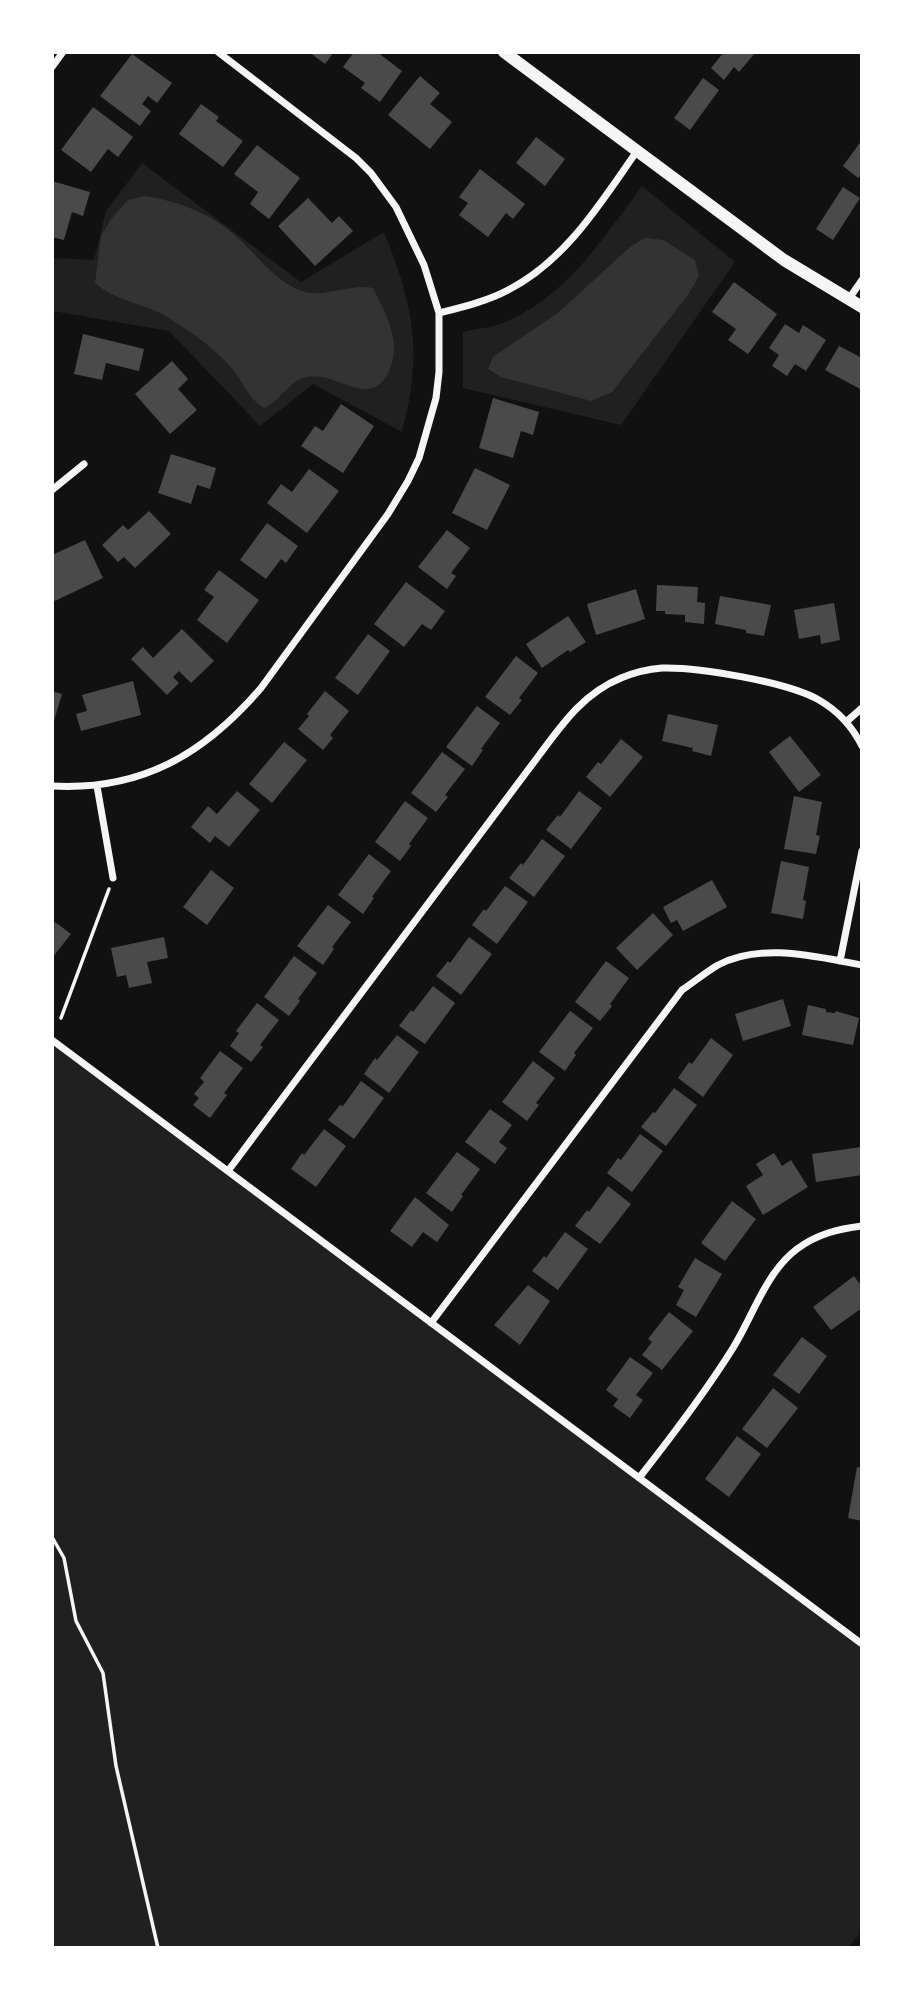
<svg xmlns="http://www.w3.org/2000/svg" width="914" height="2000" viewBox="0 0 914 2000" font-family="Raleway,sans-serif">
  <rect width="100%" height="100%" fill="#111"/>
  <path fill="#202020" d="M142,163L301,282L384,232C414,307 423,353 402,432L313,384L260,426L169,331L53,311L52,258L94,260L106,211Z
    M642,186L735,262L621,425L463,388V332C475,329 488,328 500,324C565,299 602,240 642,186Z
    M53,1041L862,1644V1931L849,1947H53Z"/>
  <path fill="#333" d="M145,196C178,201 212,214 237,237C257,255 273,279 299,290C322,300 350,283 373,288C382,305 392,325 394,344C395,362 386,390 365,389C345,388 327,373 307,377C289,380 280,402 264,408C249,399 245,385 234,371C218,351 194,334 172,320C148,303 117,303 95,283L101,236L111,219L128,200Z
    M645,238L663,240L695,260L699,276L688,295L612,392L591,401L501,377L488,369L493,357L559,312L630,247Z"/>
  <path fill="#4a4a4a" d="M309,52H334L325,64Z
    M354,52H377L402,71L380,102L361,88L365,83L343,67Z
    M724,52H756L739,72L734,67L724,80L711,68Z
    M132,54L172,83L157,103L148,96L142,104L151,111L140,126L100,96Z
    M420,76L440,93L430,104L452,122L430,149L388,115Z
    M703,78L719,90L690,130L674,118Z
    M201,104L219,117L216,121L243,141L223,167L179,134Z
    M93,107L133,137L118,157L108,149L91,172L61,150Z
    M536,137L565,159L545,186L516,163Z
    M862,140V174L858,178L843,166Z
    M257,145L300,178L269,219L250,204L258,192L234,174Z
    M480,169L525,204L513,219L506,213L488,237L459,215L468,203L459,197Z
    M52,181L90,192L83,216L72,212L64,240L52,237Z
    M843,187L860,198L833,240L816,229Z
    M308,198L332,223L339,216L353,231L315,266L278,226Z
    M734,282L777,314L748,354L728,340L736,329L712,312Z
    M785,324L799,333L803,325L826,340L806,371L795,364L787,376L772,366L779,355L769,348Z
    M83,334L144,349L139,371L106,363L102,380L74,374Z
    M839,346L862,358V390L825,370Z
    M172,361L188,379L178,389L197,410L170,434L135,394Z
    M493,398L539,412L533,435L521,431L513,458L479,448Z
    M341,404L374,426L343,473L301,446L315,426L323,431Z
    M171,454L216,468L210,489L197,485L191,504L158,493Z
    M475,468L510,485L487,530L452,513Z
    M309,469L339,491L307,533L267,503L281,484L292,492Z
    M149,511L171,534L135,568L124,557L118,562L102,545L123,525L128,530Z
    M267,523L298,546L286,563L281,559L266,579L240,560Z
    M447,530L470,548L451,573L456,576L447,589L418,567Z
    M85,540L103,578L55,601L52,595V555Z
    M219,570L259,600L227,643L197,620L214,597L204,590Z
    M406,582L445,611L431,630L422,624L404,647L374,624Z
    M657,585L698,587L697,602L705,603L704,624L685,622V615L665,614V611H656Z
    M636,589L645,619L596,635L587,604Z
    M720,596L771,605L764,636L746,633V630L715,624Z
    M834,603L840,640L821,644L820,635L799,639L794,610Z
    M568,616L586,642L570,652L568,650L542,668L526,644Z
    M182,629L214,661L191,683L179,671L173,677L179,683L167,695L131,659L143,647L153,658Z
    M368,634L390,651L358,695L335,678Z
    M516,656L538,673L519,698L522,700L510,715L485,697Z
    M133,681L141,715L81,731L76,714L87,711L82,695Z
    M52,691L62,694L53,724H52Z
    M325,691L349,711L330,735L333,738L323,750L298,729L309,716L307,714Z
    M477,706L500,723L481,749L483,750L472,766L446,747Z
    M668,714L718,725L711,756L692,751L693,748L662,741Z
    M790,736L821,775L799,792L769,752Z
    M621,739L643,757L610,797L586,777L598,762L601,764Z
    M284,742L307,760L272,803L249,784Z
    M442,752L465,769L445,795L448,797L436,812L411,793Z
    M237,791L260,810L229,847L215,836L210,843L191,827L208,806L217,814Z
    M579,791L602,808L571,849L546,830L558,815L560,817Z
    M794,796L822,802L816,835L820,836L816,854L784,849Z
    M405,801L428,818L409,844L411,846L400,861L375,842Z
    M542,839L565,856L534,897L509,878L521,863L523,865Z
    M369,854L391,871L372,897L374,898L363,914L338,895Z
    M781,861L809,867L803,900L806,901L803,919L771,913Z
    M211,870L234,888L207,925L183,907Z
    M712,880L727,907L683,931L677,920L671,923L663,907Z
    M505,886L528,902L497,944L472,925L484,909L486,911Z
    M328,905L351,922L332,947L334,949L323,965L297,946Z
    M653,913L673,935L637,970L616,948Z
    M55,922L71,934L52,958V926Z
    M164,937L168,958L147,962L152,983L129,988L126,975L117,977L111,948Z
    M469,937L492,954L461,995L436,976L448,961L450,963Z
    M294,956L317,973L298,999L300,1001L289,1016L264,997Z
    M606,961L629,978L610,1004L612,1006L600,1021L575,1002Z
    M433,986L455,1003L425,1044L399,1026L411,1010L413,1012Z
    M783,999L791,1026L743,1041L735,1014Z
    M257,1003L279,1020L260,1045L263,1047L251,1062L230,1046L239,1033L236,1031Z
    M808,1005L826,1009V1012L835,1013L836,1011L859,1018L853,1045L802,1035Z
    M570,1011L593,1028L574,1053L576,1055L565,1071L539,1052Z
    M397,1035L419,1052L389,1093L364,1074L375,1058L377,1060Z
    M711,1038L733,1055L703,1097L678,1078L689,1062L692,1064Z
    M220,1051L243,1068L224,1093L227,1095L210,1118L193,1105L199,1098L194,1094L204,1082L200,1078Z
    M533,1061L555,1078L536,1103L539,1105L527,1121L502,1102Z
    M361,1081L384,1098L354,1139L328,1120L340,1105L343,1106Z
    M674,1088L697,1105L666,1146L641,1127L653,1112L655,1113Z
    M490,1109L512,1125L499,1142L507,1148L495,1164L465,1142Z
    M324,1129L346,1146L316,1187L291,1169L302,1153L304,1155Z
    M640,1134L663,1151L632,1192L607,1173L618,1158L621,1160Z
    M861,1147L862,1175L816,1182L812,1154Z
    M457,1152L480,1169L461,1195L463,1196L452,1212L426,1193Z
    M774,1153L782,1166L791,1160L808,1187L763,1215L746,1186L763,1175L756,1164Z
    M608,1186L631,1204L600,1244L575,1226L587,1210L589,1212Z
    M415,1197L449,1225L437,1242L423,1232L412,1247L390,1231Z
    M732,1201L756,1219L725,1261L701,1243Z
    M565,1232L588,1249L558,1290L532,1271L544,1256L546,1258Z
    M695,1258L722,1274L696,1317L676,1305L684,1290L678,1287Z
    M854,1276L862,1287V1308L831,1330L813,1307Z
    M528,1285L550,1301L520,1345L494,1325Z
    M669,1312L693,1331L662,1370L642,1355L652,1342L648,1339Z
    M802,1337L827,1356L799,1394L773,1375Z
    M630,1357L653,1373L636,1395L643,1400L630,1418L613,1406L618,1399L606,1390Z
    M773,1388L798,1408L767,1448L742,1429Z
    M737,1436L761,1454L729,1497L705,1479Z
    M857,1467L862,1468V1521L848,1518Z"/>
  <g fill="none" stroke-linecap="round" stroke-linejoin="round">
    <path stroke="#f5f5f5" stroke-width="3.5" d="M61,1018L109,889
      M52,1537L64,1558L76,1621L103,1673L116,1766L158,1948"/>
    <path stroke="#f5f5f5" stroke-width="7" d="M52,67L63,52
      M848,300L862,280
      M439,313C463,307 488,301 510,289C567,259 601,202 637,151
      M52,490L84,464
      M846,722L862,708
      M52,786C142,791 204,754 261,688L388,514L408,481L419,458L436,398L439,372V313L424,265L396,207L371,173L356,158L218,52
      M97,786L113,878
      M840,961L862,851
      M52,1040L862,1644
      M228,1171L540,754C563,723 584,693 621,678C633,673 649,669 662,668C699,667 787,682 819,700C838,711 852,726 862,746
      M431,1323L682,990C694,982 706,972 718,965C762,942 816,957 862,965
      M639,1478C672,1436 705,1393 733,1348C753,1316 766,1272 797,1249C817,1234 838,1229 862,1226"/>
    <path stroke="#f5f5f5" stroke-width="12" d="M504,52L784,260L862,307"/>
  </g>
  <rect width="914" height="2000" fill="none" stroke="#ffffff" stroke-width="108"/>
</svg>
